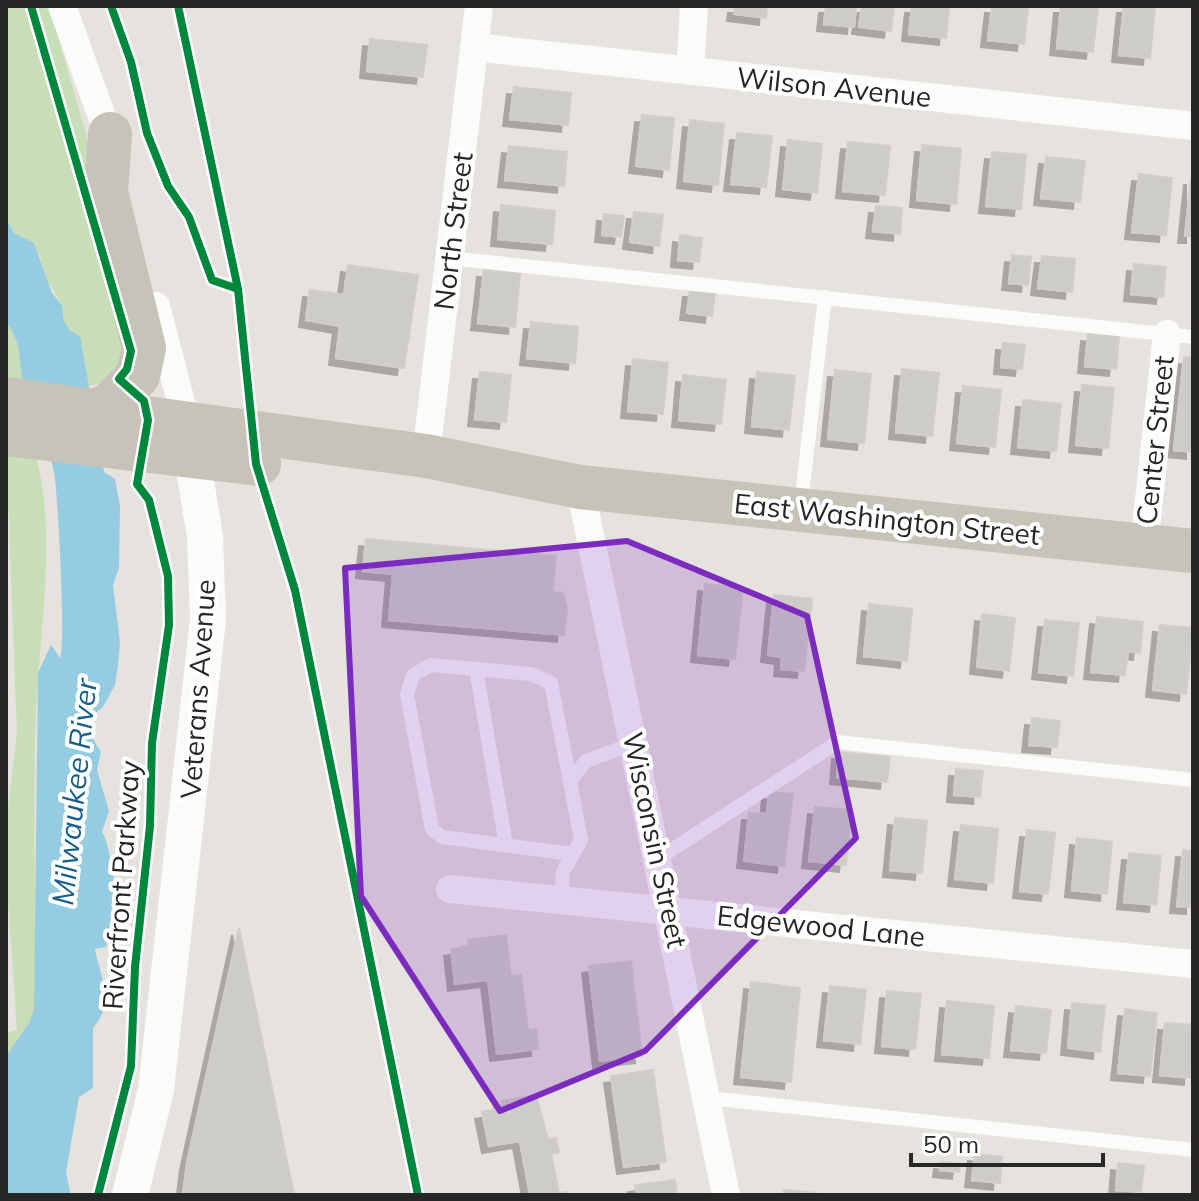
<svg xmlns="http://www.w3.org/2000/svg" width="1199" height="1201" viewBox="0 0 1199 1201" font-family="Mulish,sans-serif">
  <defs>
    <filter id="shadow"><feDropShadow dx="-7" dy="7" stdDeviation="0" flood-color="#0004"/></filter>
  </defs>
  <rect width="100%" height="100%" fill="#e6e2de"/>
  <path fill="#c7deb9" d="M6,6H49L93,158L127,359L103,383L87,386L84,357L64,321L62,305L42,271L40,255L14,233L6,218Z
    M6,323C23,340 19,362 24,385L6,382Z
    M6,449L33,451C59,515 39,640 36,712C32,811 37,911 34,1011L29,1023L6,1056V1033L17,1030L6,875V824L17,733Z"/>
  <path fill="#96cce2" d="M6,218L14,233L34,243L52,293L62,305L64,321L70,331L80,336L104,472L115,479L120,506L119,568L113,585L120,642L118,665L115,685L103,707L87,720L90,734L101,752L97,770L109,811L102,832C110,841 118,904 117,917C116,927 108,937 106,947L95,949C101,980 115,1002 93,1028V1088L79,1097L66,1173L71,1195H6V1056L29,1023L34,1010L38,673L51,645L60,658C66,648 58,492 54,472C48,442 33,414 24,385C18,363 23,341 6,323Z"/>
  <path fill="#ceccc9" stroke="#d1ceca" stroke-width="2" filter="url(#shadow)" d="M735,6H767L766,18L734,14Z
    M826,6H856L854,27L824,24Z
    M862,6H894L891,31L859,27Z
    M912,6H949L946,38L909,34Z
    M992,6H1028L1024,44L988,40Z
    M1061,6H1098L1093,52L1057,48Z
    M1124,6L1155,7L1150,58L1119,55Z
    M370,39L427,45L423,77L367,71Z
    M514,87L571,93L568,125L510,119Z
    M642,115L674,118L669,170L636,166Z
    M690,120L724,124L718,185L684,181Z
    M737,133L772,136L766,187L731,184Z
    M788,140L822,144L817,193L783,189Z
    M848,142L890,146L885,195L843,191Z
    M922,145L961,149L956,204L917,200Z
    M509,146L567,152L564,186L505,180Z
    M992,152L1026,155L1021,209L986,206Z
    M1046,157L1085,161L1080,202L1041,198Z
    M1139,174L1172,178L1166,235L1132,232Z
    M1191,178H1193V236H1185Z
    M501,205L555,211L552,244L498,239Z
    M876,206L902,208L900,234L873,231Z
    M634,212L663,215L659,246L630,242Z
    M604,214L624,216L621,237L602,235Z
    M680,235L702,238L699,262L678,260Z
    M1012,255L1031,257L1028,285L1009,283Z
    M1042,256L1075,259L1072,292L1038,288Z
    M1134,264L1166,267L1163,297L1131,294Z
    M348,265L418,275L404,368L336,358L340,326L306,320L310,290L344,295Z
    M484,270L520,274L515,327L478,323Z
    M690,290L715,292L712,316L687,313Z
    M531,322L578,327L575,363L527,358Z
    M1088,334L1119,337L1116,369L1085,366Z
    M1003,343L1025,345L1022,369L1001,367Z
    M1184,357L1193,358V452L1174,450Z
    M633,359L668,363L663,414L628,411Z
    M902,369L939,373L932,436L896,432Z
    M835,370L871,374L864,443L828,439Z
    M480,372L511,375L506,422L475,419Z
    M757,372L795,376L789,430L752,426Z
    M683,375L726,380L721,424L679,420Z
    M1082,385L1114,388L1108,448L1076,445Z
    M963,386L1001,390L995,447L957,443Z
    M1023,400L1061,404L1056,451L1018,447Z
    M366,539L556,556L553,592L563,593L567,608L564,635L389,620L393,574L363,571Z
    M705,584L743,588L735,659L698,655Z
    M774,595L812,599L804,671L781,669L782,657L768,655Z
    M869,604L912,609L907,661L864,656Z
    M982,614L1015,618L1009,671L977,667Z
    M1097,617L1143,622L1140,653L1128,651L1125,675L1091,672Z
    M1045,620L1079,623L1073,676L1039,672Z
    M1160,625L1193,628L1186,694L1153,690Z
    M1032,718L1060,721L1057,747L1029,745Z
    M839,752L890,757L887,782L837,777Z
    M956,769L983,771L980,797L954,795Z
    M769,792L793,794L784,866L744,861L749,813L767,814Z
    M815,807L852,810L846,865L809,861Z
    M895,818L927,821L922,873L890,870Z
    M961,825L998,829L993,883L955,879Z
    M1027,830L1055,833L1048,894L1020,891Z
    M1077,838L1112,842L1107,894L1072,890Z
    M1183,850L1193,851V907L1177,906Z
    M1129,853L1161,856L1156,905L1124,902Z
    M239,928L294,1195H183L187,1163Z
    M506,935L511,976L521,975L528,1030L536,1029L538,1049L497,1054L488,980L455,984L451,949L469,946L468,940Z
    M631,961L642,1056L600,1061L589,966Z
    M751,982L800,988L791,1082L741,1077Z
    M830,986L866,990L860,1044L824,1040Z
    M887,991L921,994L915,1049L882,1046Z
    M947,1001L994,1006L989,1058L942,1054Z
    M1072,1003L1105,1006L1100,1052L1068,1048Z
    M1016,1006L1051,1010L1046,1053L1011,1050Z
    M1125,1009L1157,1013L1150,1076L1118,1073Z
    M1165,1023L1193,1025L1191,1078L1160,1075Z
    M653,1070L666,1162L624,1167L611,1076Z
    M536,1095L548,1139L556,1138L559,1152L551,1154L559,1193L567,1192L568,1195H530L520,1141L489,1146L482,1112L502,1108L501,1101Z
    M975,1154L1002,1157L1000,1183L972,1180Z
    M941,1162L960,1164L959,1172L940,1170Z
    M1118,1163L1144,1166L1141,1192L1116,1190Z
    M675,1180L677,1195H637L635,1185Z
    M784,1190L816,1193V1195H784Z"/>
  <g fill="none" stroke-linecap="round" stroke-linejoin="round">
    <path stroke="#fbfbfa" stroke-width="14" d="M450,258L1193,337
      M801,504L825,297
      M476,669L506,845
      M570,781L551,683L531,674L431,665L413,675L407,694L432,829L442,837L572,854
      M659,858L838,742L1193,780
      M561,900L563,872L581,840L570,781L586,761L635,743
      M708,1098L1193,1150"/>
    <path stroke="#fbfbfa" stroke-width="28" d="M62,6L114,150
      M474,47L1193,126
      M690,71L694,6
      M156,306L187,425
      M426,456L479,6
      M580,487L726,1195
      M1144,546L1167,334
      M450,889L1193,964"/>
    <path stroke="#fbfbfa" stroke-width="36" d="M130,1195L156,1090L208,619L205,537L188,432"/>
    <path stroke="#c6c3b9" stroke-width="44" d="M6,399L426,456L580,487L1193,551
      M95,412L109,405L138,376L144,348L106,192L110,134
      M6,434L259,464"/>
    <defs>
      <path id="cycleway" d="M31,6L131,351L127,369L119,379L144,401L148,420L137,484L149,500L168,576L169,625L152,743L150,826L135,967L131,1066L98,1195
        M111,6L131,62L147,133L168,186L189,217L212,280L238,289
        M178,6L238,289L256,464L295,590L418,1195"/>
    </defs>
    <use href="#cycleway" stroke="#fff" stroke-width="13"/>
    <use href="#cycleway" stroke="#00873e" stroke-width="8"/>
  </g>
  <path fill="#7b2cbf" fill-opacity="0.2" stroke="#7b2cbf" stroke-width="6" stroke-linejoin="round" d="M627,541L807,616L856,838L645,1051L500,1111L361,896L345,568Z"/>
  <g text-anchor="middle" stroke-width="8" stroke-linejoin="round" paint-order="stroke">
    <g font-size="28" fill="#272727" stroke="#fff">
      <text transform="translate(834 87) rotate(6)" y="10">Wilson Avenue</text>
      <text transform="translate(453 231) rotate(-83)" y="10">North Street</text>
      <text transform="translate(1155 440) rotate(-84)" y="10">Center Street</text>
      <text transform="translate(887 519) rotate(6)" y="10">East Washington Street</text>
      <text transform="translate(198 689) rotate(-86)" y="10">Veterans Avenue</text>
      <text transform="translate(655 840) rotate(78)" y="10">Wisconsin Street</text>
      <text transform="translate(121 885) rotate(-86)" y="10">Riverfront Parkway</text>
      <text transform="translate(821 926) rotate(6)" y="10">Edgewood Lane</text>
    </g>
    <g font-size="30" font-style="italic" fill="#18608b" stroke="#fff">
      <text transform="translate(75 792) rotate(-84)" y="10">Milwaukee River</text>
    </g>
  </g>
  <rect width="1199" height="1201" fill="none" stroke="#272727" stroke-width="16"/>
  <path d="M911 1153v12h192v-12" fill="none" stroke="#272727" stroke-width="4"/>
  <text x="923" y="1153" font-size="24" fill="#272727" stroke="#ffffff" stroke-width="6" paint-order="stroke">50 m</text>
</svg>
